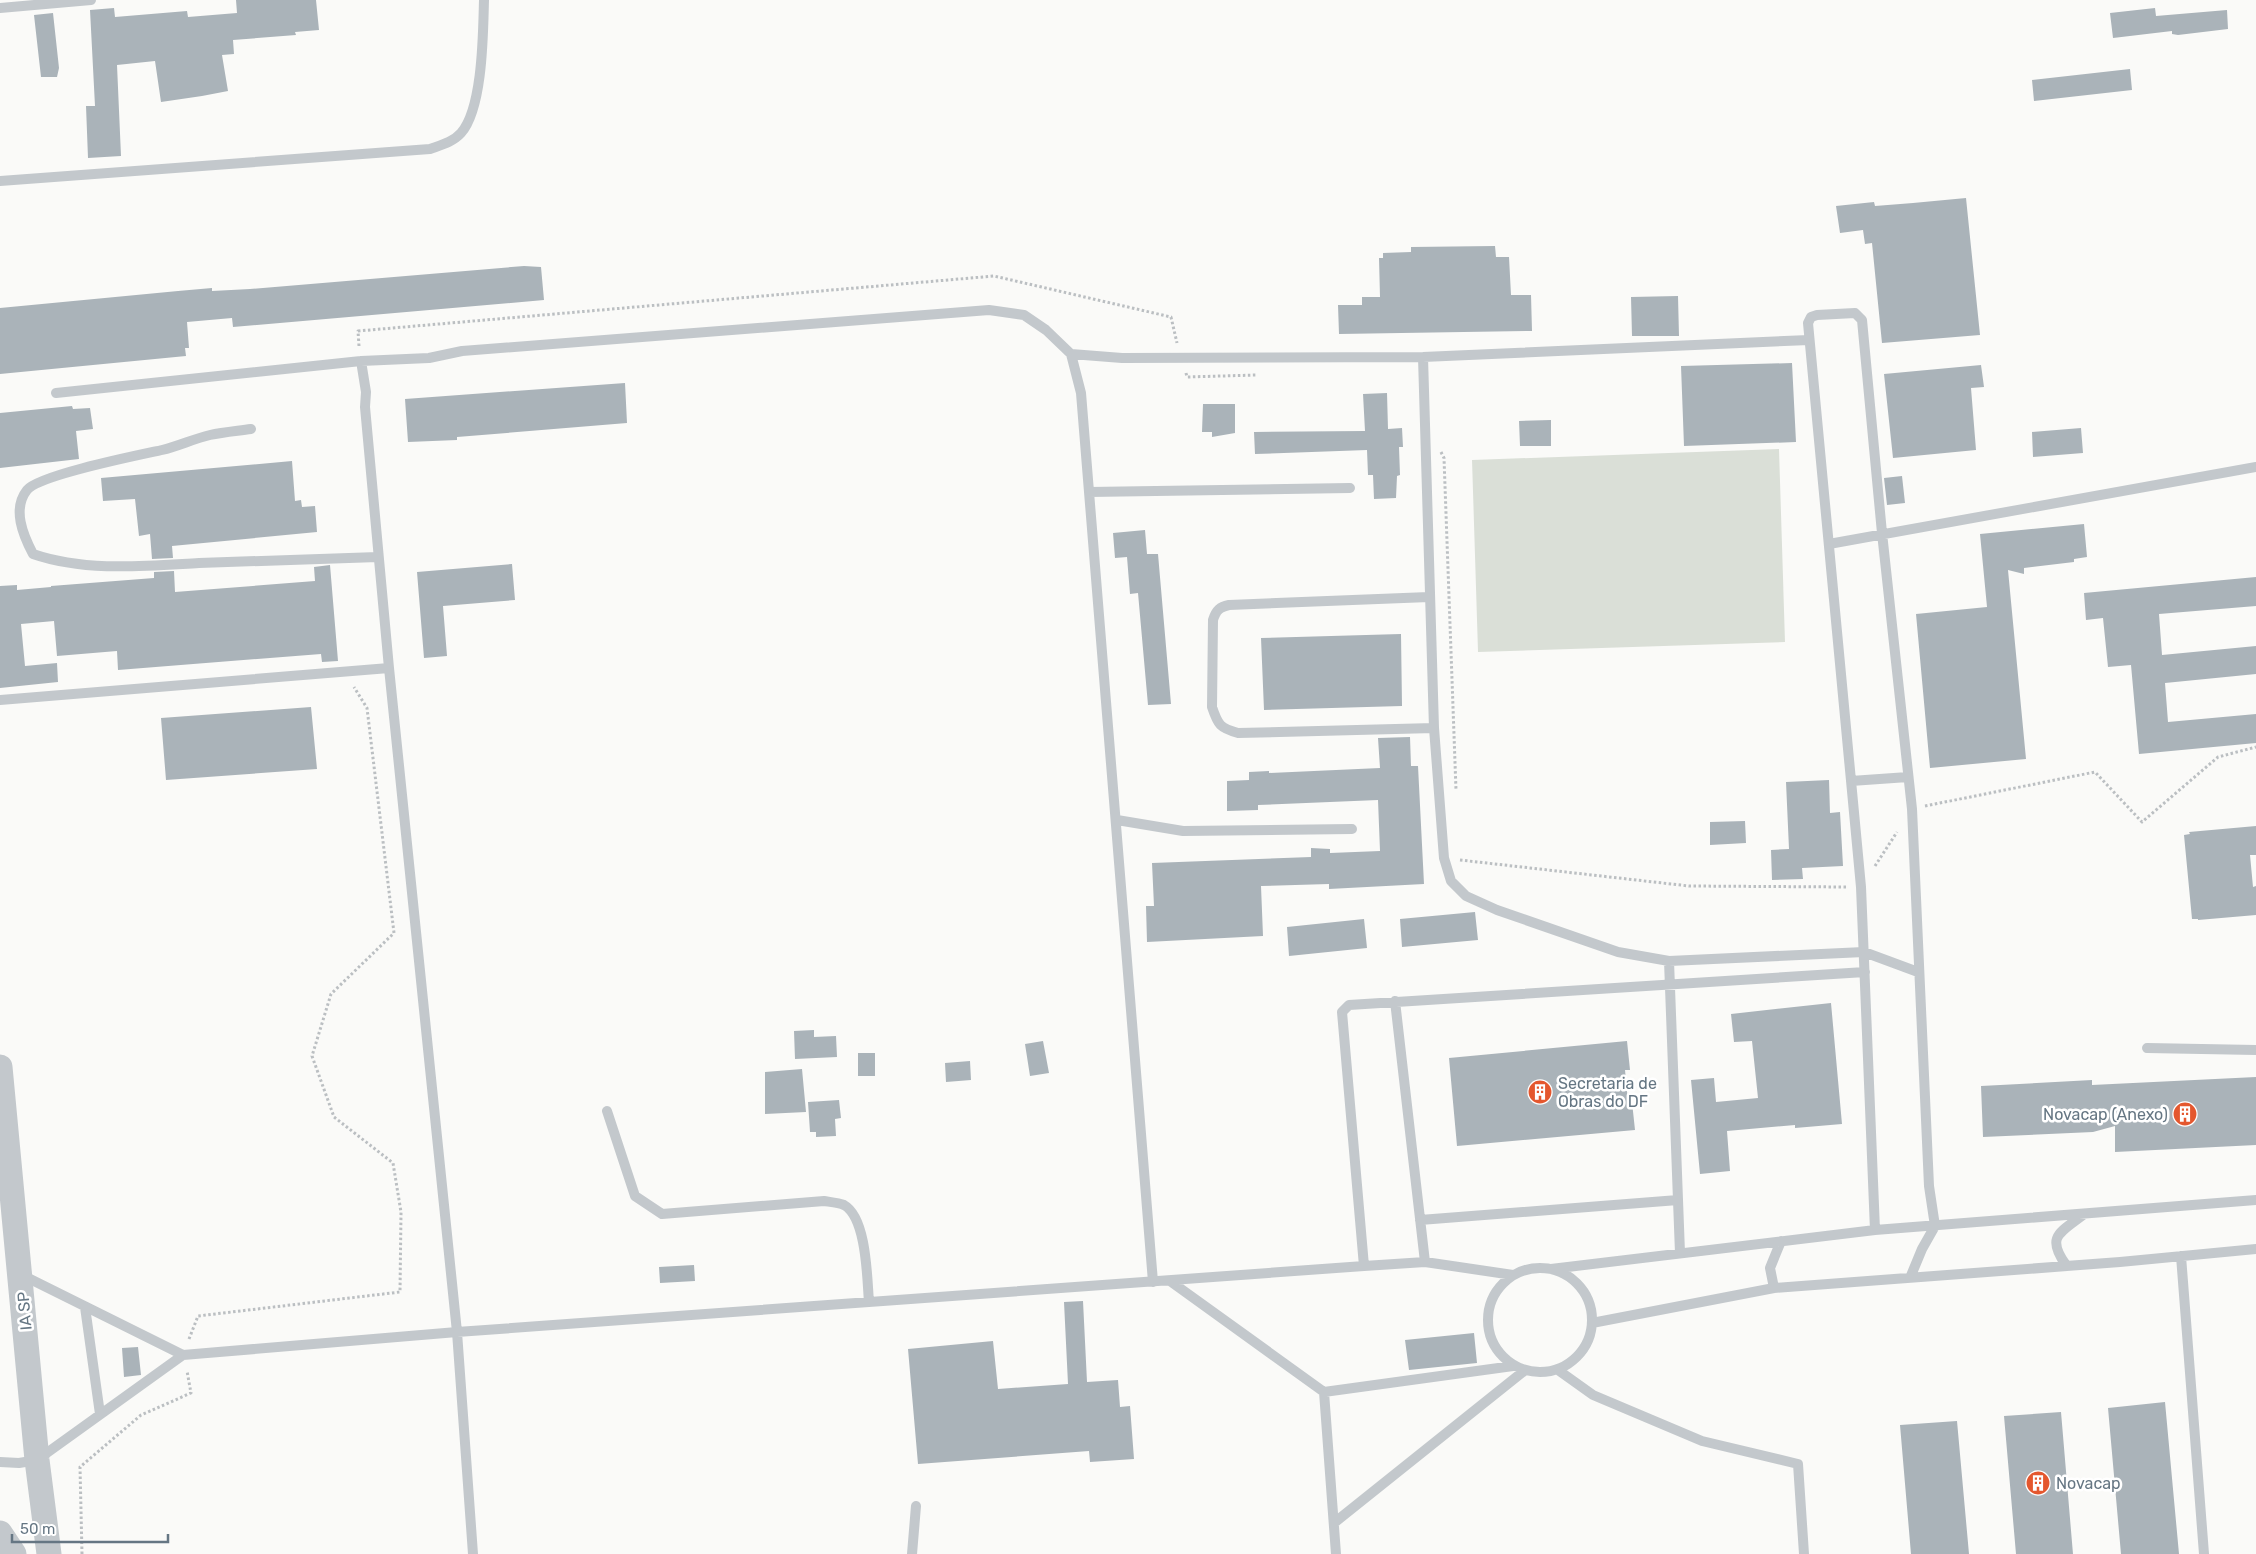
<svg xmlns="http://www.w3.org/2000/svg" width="2256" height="1554" viewBox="0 0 2256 1554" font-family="Rubik,sans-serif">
  <rect width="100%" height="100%" fill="#fafaf8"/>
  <path fill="#dadfd7" d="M1779,449L1785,642L1478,652L1472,460Z"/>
  <path fill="#aab3b9" d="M236,0H316L319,30L295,32L296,35L233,40L234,54L222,55L228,91L202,96L161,102L155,61L117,65L121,156L88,158L86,106H95L90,10L114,8L115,17L187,11L188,17L237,13Z
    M2155,8L2156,16L2227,10L2228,29L2178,35L2172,34V31L2113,38L2110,13Z
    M53,13L59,68L57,77H41L34,15Z
    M2130,69L2132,90L2034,101L2032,80Z
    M1966,198L1980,335L1882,343L1872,243L1865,244L1863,230L1840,233L1836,206L1874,202L1875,206L1913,203Z
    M1495,246L1496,257H1509L1511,295H1531L1532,331L1339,334L1338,305H1362V297H1380L1379,258H1383V253L1411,252V247Z
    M524,266L541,267L544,300L233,327L232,318L187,322L189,348H185L186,356L0,374V308L178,291L212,288V291L250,289Z
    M1678,296L1679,336H1632L1631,297Z
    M1792,363L1796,442L1684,446L1681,366Z
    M1981,365L1984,387L1971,388L1976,450L1893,458L1884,374Z
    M625,383L627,423L457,437V440L408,442L405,399Z
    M1387,393L1388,429L1402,428L1403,447H1399L1400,475L1397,476L1396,498L1374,499L1373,475H1368L1367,450L1255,454L1254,432L1365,431L1363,394Z
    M1203,404H1235V433L1212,437V432H1202Z
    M72,406L73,409L90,408L93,429L76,431L79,459L0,468V413Z
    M1551,420V446H1520L1519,421Z
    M2081,428L2083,453L2033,457L2032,432Z
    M292,461L295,501L301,500L302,507L315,506L317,532L172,546L173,558L152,559L150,534L139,536L135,499L103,501L101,478Z
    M1902,476L1905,503L1887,505L1884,478Z
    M2084,524L2087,557L2074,559V562L2024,568V574L2008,570L2026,759L1930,768L1916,614L1987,607L1980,534Z
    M1145,530L1147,554H1158L1171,704L1148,705L1138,593L1130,594L1127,557L1115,558L1113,533Z
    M512,564L515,600L443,606L447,656L424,658L417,572Z
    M330,565L338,661L322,662L321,654L118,670L117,651L57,656L54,621L21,624L25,666L57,663L58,682L0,688V586L17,585V590L51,587V586L154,578V572L174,571L175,592L315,581L314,567Z
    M2256,577V606L2159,614L2162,655L2256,646V674L2165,683L2168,722L2256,714V743L2139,754L2131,665L2108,667L2103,618L2086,620L2084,593Z
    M1401,634L1402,706L1264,710L1261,638Z
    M311,707L317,769L166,780L161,718Z
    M1410,737L1411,766H1418L1424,884L1329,889V884L1261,886L1263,936L1147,942L1146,906H1154L1152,863L1311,857V848L1330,849V853L1380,851L1378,800L1258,805V810L1227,811V781L1249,780V772L1269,771V773L1380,768L1378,738Z
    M1829,780L1830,813L1840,812L1843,866L1802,868L1803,879L1772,880L1771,850L1789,849L1786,782Z
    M1745,821L1746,843L1710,845V822Z
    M2256,826V855H2250L2253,887L2256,886V915L2198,920V919H2192L2184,835L2190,834L2189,832Z
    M1475,912L1478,940L1402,947L1400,919Z
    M1364,919L1367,948L1289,956L1287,927Z
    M1831,1003L1842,1124L1795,1128V1125L1727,1131L1730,1171L1700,1174L1691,1080L1714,1078L1716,1102L1758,1098L1752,1041L1734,1042L1731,1014Z
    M814,1030V1037L836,1036L837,1057L795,1059L794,1031Z
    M1043,1041L1049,1073L1030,1076L1025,1044Z
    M1627,1041L1630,1070H1625L1628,1102H1632L1635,1130L1457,1146L1449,1058Z
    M858,1053H875V1076H858Z
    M970,1061L971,1080L946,1082L945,1063Z
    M802,1069L806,1112L765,1114V1072Z
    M2256,1077V1145L2115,1152V1126L2093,1132L1983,1137L1981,1086L2092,1080V1085Z
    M839,1100L841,1118L835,1119L836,1136L816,1137V1132H810L808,1102Z
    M694,1265L695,1281L660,1283L659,1267Z
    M1083,1301L1087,1382L1118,1380L1120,1407L1130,1406L1134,1459L1090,1462L1089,1451L918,1464L908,1349L993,1341L998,1389L1068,1384L1064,1302Z
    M1474,1333L1477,1363L1409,1370L1405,1340Z
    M138,1347L141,1375L124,1377L122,1348Z
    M2165,1402L2179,1554H2121L2108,1408Z
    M2061,1412L2073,1554H2016L2004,1416Z
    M1957,1421L1969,1554H1911L1900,1425Z"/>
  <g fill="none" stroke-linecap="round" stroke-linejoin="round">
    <path stroke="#bbbfc2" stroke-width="3" stroke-dasharray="2.5 2.5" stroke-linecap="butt" d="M359,346L358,331L994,276L1171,317L1177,343
      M1186,373L1187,377L1256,375
      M1441,452L1444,458L1456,790
      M1925,806L2095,772L2142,822L2218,757L2256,747
      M1460,860L1689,886L1847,887
      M1875,866L1897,832
      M189,1339L198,1316L400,1292L401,1212L393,1163L334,1117L312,1056L331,994L394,933L367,708L354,687
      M82,1554L80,1467L141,1415L191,1393L187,1371"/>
    <path stroke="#c3c8cc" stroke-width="10" d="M0,8L91,0
      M0,181L430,149C441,145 453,142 461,133C483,108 483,33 484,0
      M1071,354L1122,358L1423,357L1809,340
      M1423,357L1434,728L1444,858L1451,881L1466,896L1497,910L1618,952L1669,961L1680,1253
      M56,393L361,361
      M251,429C237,431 223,432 210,435C193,439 179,446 162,450C139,455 39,475 27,490C12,509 23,535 33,554C85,572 145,566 199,563C259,561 319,559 378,557
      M1089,492L1350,488
      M1829,544L2256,467
      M1429,597L1229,605C1220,607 1216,610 1213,620L1212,707C1218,725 1220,728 1238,733L1434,728
      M0,700L389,668
      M1851,781L1908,777
      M1117,820L1183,831L1352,829
      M1669,961L1864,952L1918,972
      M1395,1001L1425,1262
      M2147,1048L2256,1050
      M607,1111L635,1196L662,1214L824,1201C830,1202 839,1203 844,1205C867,1218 867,1279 869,1302
      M1420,1220L1678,1200
      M1875,1230L1861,887L1808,323L1811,317L1817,315L1855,313L1862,320L1882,533L1912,809L1929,1186L1935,1226L1922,1249L1910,1278
      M2181,1256L2204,1554
      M2066,1265C2046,1237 2059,1233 2083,1215
      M1364,1266L1342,1012L1349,1005L1865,972
      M1488 1320a52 52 0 1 1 104 0a52 52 0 1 1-104 0Z
      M1551,1269L1875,1230L2256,1200
      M22,1275L183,1355L457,1332L1364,1266L1425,1262L1513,1275
      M1170,1281L1324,1392L1513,1366
      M1774,1288L1770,1268L1781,1241
      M85,1307L100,1414
      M1592,1323L1774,1288L2120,1262L2256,1249
      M1558,1370L1593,1395L1702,1441L1798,1464L1804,1554
      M1324,1392L1336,1554
      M0,1462L19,1463L37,1460L183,1355
      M1334,1523L1524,1371
      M473,1554L457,1332L389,668L365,407L366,392L361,361L429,358L462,351L989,310L1024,315L1046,330L1071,354L1081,393L1153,1282
      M912,1554L916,1506"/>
    <path stroke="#c3c8cc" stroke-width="25" d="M0,1067L37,1460L49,1554
      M0,1533L14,1554"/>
  </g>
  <defs>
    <symbol id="building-disc" viewBox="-11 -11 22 22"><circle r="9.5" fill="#e4572e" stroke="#fff"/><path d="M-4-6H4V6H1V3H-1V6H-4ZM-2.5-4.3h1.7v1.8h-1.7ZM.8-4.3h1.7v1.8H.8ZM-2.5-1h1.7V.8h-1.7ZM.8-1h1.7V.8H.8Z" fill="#fff"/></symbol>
  </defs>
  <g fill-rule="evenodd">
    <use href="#building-disc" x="1526" y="1078" width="28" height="28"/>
    <use href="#building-disc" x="2171" y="1100" width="28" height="28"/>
    <use href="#building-disc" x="2024" y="1469" width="28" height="28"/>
  </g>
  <g text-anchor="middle" stroke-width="5" stroke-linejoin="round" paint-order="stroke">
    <g font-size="16" fill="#657683" stroke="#fff" text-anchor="start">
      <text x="1558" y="1089">Secretaria de<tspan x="1558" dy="18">Obras do DF</tspan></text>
      <text x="2168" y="1120" text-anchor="end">Novacap (Anexo)</text>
      <text x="2056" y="1489">Novacap</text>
    </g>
    <g font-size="16" fill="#657683" stroke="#fff">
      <text transform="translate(24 1311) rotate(-95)" y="6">IA SP</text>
    </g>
  </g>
  <path d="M12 1534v8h156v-8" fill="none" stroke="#657683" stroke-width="2.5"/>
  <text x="20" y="1534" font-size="15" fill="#657683" stroke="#ffffff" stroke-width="4" paint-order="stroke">50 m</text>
</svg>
